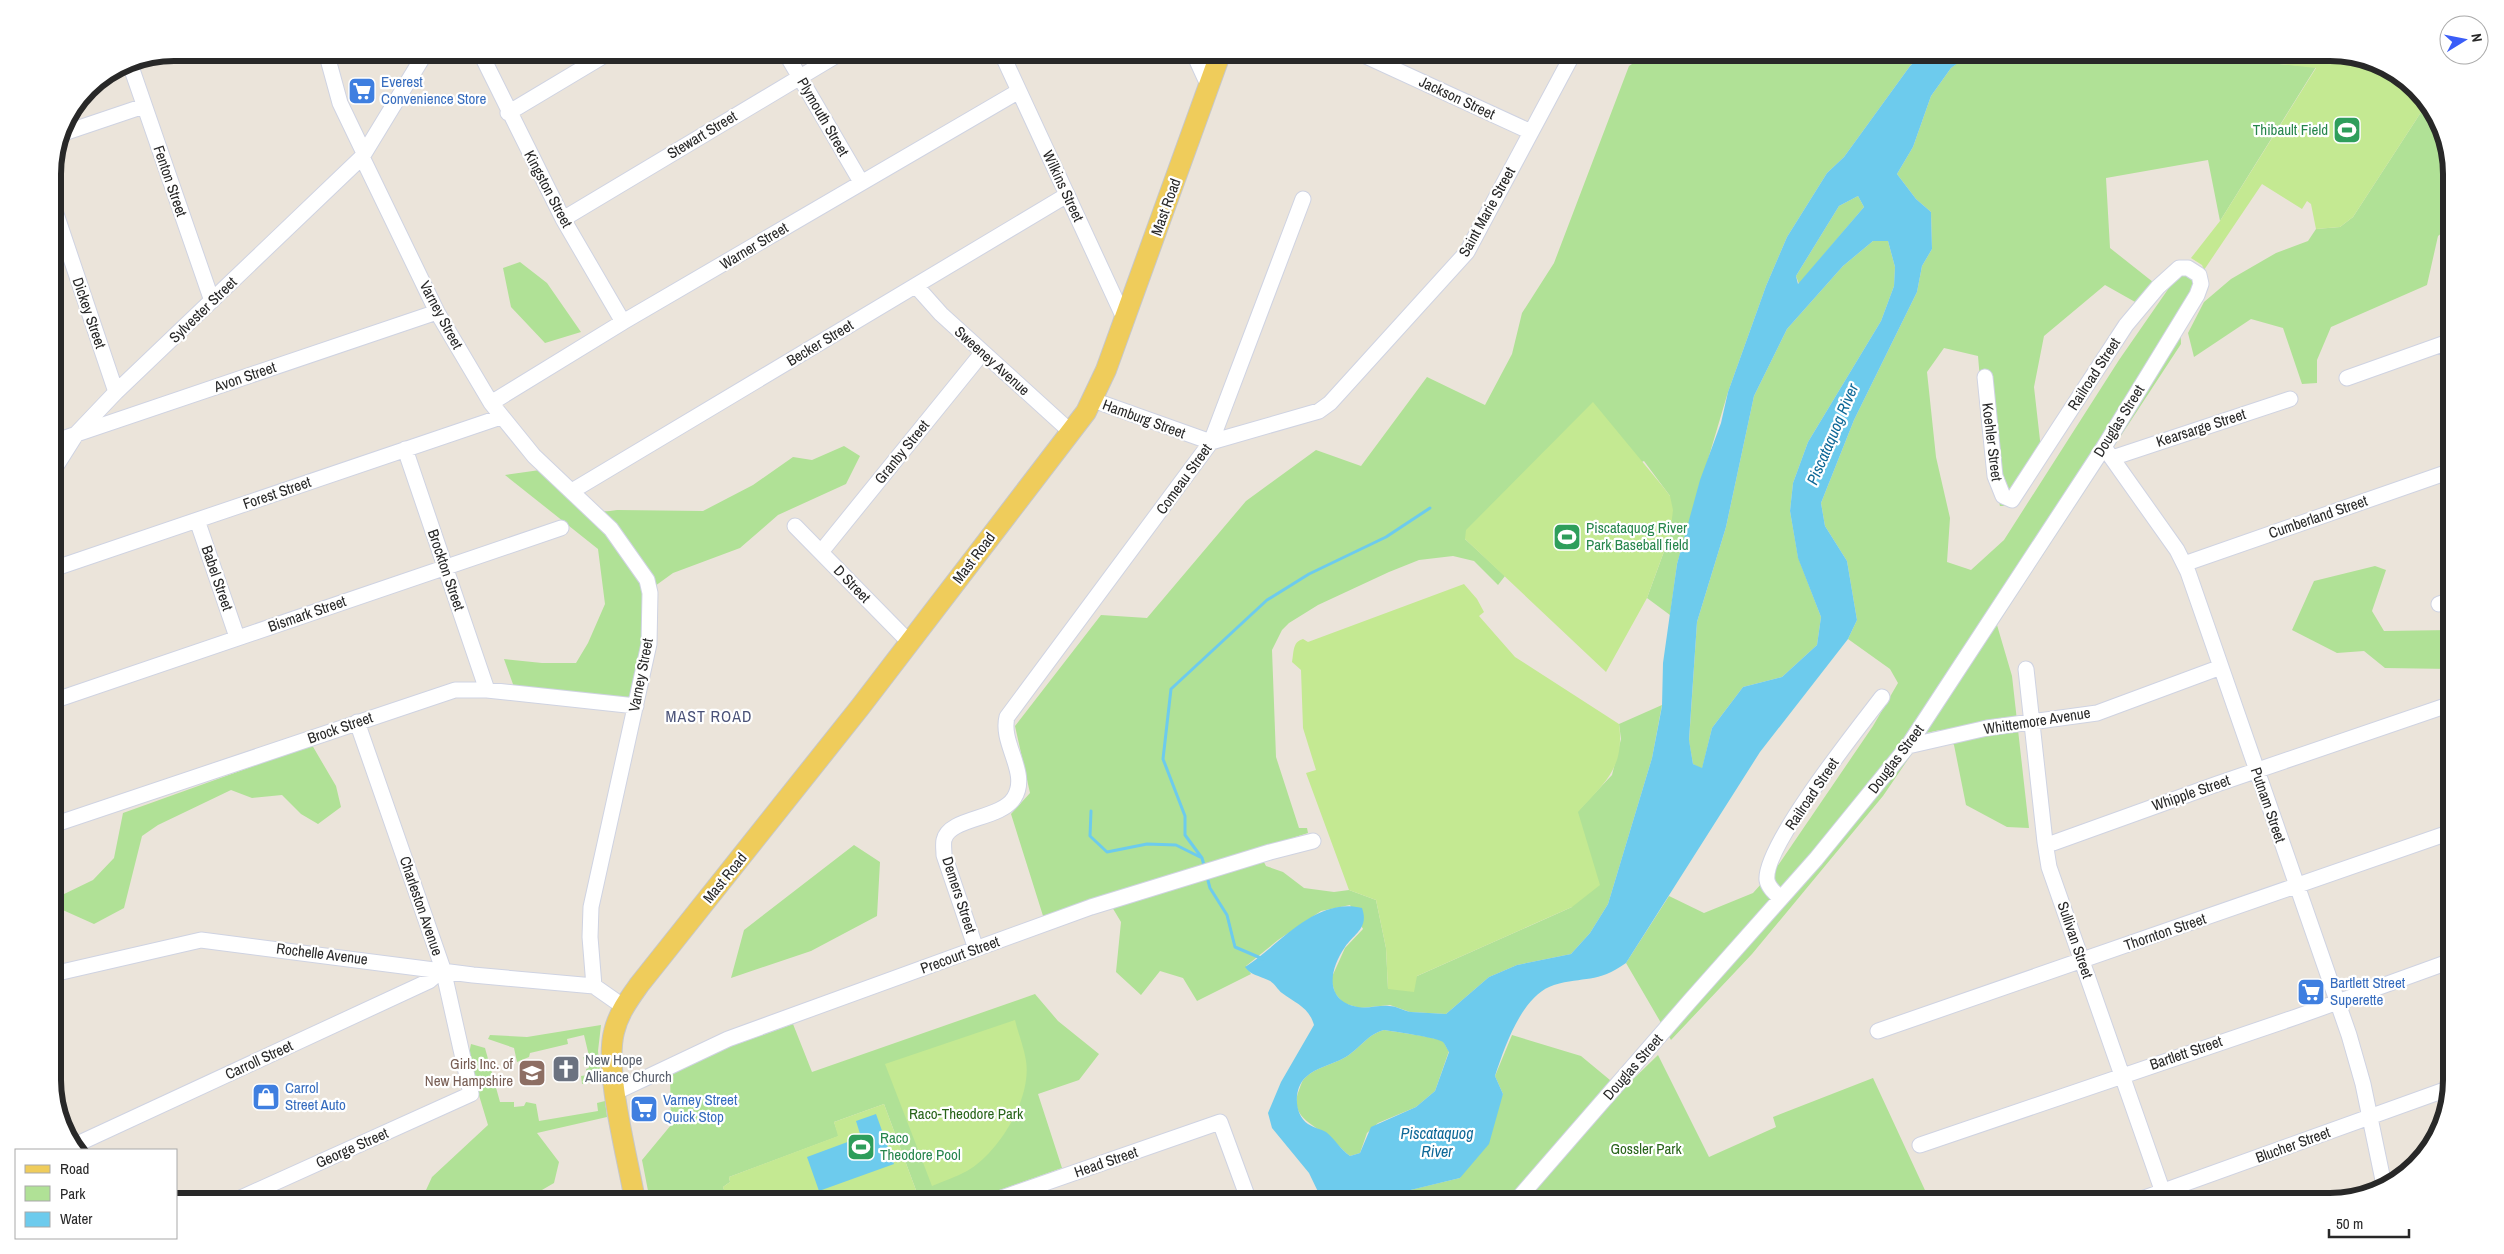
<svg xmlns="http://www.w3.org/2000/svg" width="2504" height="1254" viewBox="0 0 2504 1254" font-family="'Archivo Narrow',sans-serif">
  <rect width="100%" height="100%" fill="#ebe4da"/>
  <path fill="#b0e196" d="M1650,52L1924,53L1910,66L1844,157L1827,173L1787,237L1766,286L1728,392L1677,564L1670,615L1647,598L1670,535V496L1644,461L1465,539L1505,576L1498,585L1474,561L1453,556L1419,560L1389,572L1318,605L1289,623L1282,630L1272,650L1276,757L1299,828H1307L1308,833L1257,849L1266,866L1283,872L1304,888L1334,892L1349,890L1376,900L1386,948L1388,989L1572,907L1578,811L1612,775L1621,739L1619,724L1662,705L1652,758L1608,904L1590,933L1571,954L1517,965L1489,977L1446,1014L1410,1012L1390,1005L1360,1008L1343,1003L1335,993L1331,979L1345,948L1363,929L1350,905L1321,911L1278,940L1246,966L1251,974L1197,1001L1183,978L1160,971L1141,995L1116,972L1121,922L1106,897L1044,919L1011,814L1030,793L1015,726L1101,615L1147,618L1246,501L1316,450L1361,466L1427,377L1485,405L1512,354L1522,313L1554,263L1629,66Z
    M1972,52H2265L2279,64L2316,67L2220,221L2208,160L2106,178L2110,248L2158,286L2144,307L2105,285L2044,336L2034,387L2042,458L2013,506H2000L1986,451L1978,356L1944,348L1927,372L1936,457L1950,518L1947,562L1971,570L2004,540L2119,360L2180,272L2195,282L2180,313L2181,344L1997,625L2012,676L2029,828L2007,827L1966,805L1954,745L1940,730L1926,733L1883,796L1752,954L1671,1040L1626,963L1669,896L1704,913L1753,893L1779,864L1873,726L1898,683L1890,669L1848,639L1857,620L1847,561L1825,526L1821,503L1854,420L1917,292L1922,266L1932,249L1931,212L1916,199L1897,174L1913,147L1931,96L1951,68Z
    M2427,103L2431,106L2451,167V226L2438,236L2427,285L2331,327L2317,360V383L2302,384L2283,328L2251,319L2194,357L2188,333L2204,302L2231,279L2276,253L2308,241L2316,229L2340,227L2353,217Z
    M1858,196L1864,207L1799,284L1796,276L1839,206Z
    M1873,241H1888L1895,267L1894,286L1881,321L1808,442L1793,483L1790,511L1798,557L1821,617L1817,645L1782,677L1743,687L1712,728L1702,769L1693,764L1689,741L1697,622L1726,527L1754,396L1787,329L1843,266Z
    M520,262L547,283L581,332L545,343L511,307L503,268Z
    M844,446L860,456L846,484L778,515L740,548L673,573L644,594L643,651L629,699L514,687L504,659L542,663H576L588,643L605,604L598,549L505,475L540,470C564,494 579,517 617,510L703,511L753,485L793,457L812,460Z
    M2375,566L2386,570L2372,611L2384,631L2451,630V669L2385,668L2364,651L2337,653L2292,630L2314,581Z
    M312,745L336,786L341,807L318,824L301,814L282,795L252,798L231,790L158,825L142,836L124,908L94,924L56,907L60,896L93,880L114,858L123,813Z
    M854,845L880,862L877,916L811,951L731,978L744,930Z
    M1035,994L1058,1021L1099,1054L1079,1080L1038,1094L1062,1168L969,1201H920L884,1104L834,1122L839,1136L729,1177L730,1182L723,1187L728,1201H650L642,1160L671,1125L670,1073L715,1052L793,1024L812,1072Z
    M601,1025L598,1051L601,1081L582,1084L581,1076L587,1075L586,1069L589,1068L587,1061H584L583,1057L589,1056L584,1035L567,1039L568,1044L530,1053L529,1057L517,1062L514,1048L488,1039L490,1035L527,1037Z
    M1384,1030C1392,1031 1439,1038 1443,1041C1445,1044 1447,1049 1449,1051L1435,1091L1416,1107L1378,1123L1367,1133L1360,1153L1350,1156C1343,1151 1338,1144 1331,1138C1315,1125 1288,1117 1299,1090C1301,1085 1302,1080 1306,1077C1317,1067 1331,1065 1344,1058C1359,1050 1366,1035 1384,1030Z
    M1512,1035L1581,1056L1622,1090L1658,1055L1709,1157L1776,1127L1773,1117L1873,1078L1930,1201H1386L1389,1195L1460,1178L1503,1094L1495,1076Z
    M471,1044L485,1048L500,1102H514V1107L524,1106L526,1102L536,1104L539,1121L598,1111L597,1103L605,1101L607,1117L537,1133L559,1162L554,1183L523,1201H421L432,1177L488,1125L468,1059Z"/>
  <path fill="#c4e992" d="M2265,53H2330L2383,65L2427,103L2353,217L2340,227L2316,229L2311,204L2307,201L2302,209L2262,184L2204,270L2202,265L2191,258L2220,221L2316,68L2279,64Z
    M1593,402L1664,488L1670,496L1673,510L1670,535L1647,598L1606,672L1465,539L1466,530Z
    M1464,584L1477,599L1484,612L1479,616L1515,657L1619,724C1625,768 1605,782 1578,812L1600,885L1572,907L1417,976L1414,992L1388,989L1386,948L1376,900L1349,890L1306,773L1316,770L1303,728L1301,670L1292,662C1294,653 1292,642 1303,639L1308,642Z
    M1015,1020C1018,1033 1024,1047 1026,1061C1032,1098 999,1153 967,1171C956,1177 943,1181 932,1186L885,1064Z
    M884,1104L920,1201H728L723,1187L730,1182L729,1177L838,1136L834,1122Z"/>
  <path fill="#6dcbed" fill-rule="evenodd" d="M1924,53H1972L1951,68L1931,96L1913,147L1897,174L1916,199L1931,212L1932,249L1922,266L1917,292L1854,420L1821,503L1825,526L1847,561L1857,620L1848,639L1760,752L1626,963C1597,984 1584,976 1554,985C1522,995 1505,1046 1495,1076L1503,1094L1489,1144L1460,1178L1390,1195L1386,1201H1318L1321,1198L1309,1173L1272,1128L1268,1113L1281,1082L1314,1025C1309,1007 1295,1003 1282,993C1277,989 1274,982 1268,980C1258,975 1252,976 1245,967C1281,944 1315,897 1362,908C1369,928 1355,933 1345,947C1329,970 1324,1001 1358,1007C1368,1009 1379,1005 1389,1006C1397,1006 1404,1011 1411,1012C1423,1013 1435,1013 1446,1014L1489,977L1517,965L1571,954L1590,933L1608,904L1652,758L1662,706L1663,663L1677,564L1700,480L1721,423L1728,392L1766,286L1787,237L1827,173L1844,157L1910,66ZM1858,196L1864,207L1798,284L1796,276L1839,206ZM1873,241H1888L1895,267L1894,286L1881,321L1808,442L1793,483L1790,511L1798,558L1821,617L1817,645L1782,677L1743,687L1712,728L1702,768L1693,764L1689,740L1697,622L1726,527L1754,396L1787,329L1843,266ZM1384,1030C1392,1031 1439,1038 1443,1042C1445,1044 1447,1049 1449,1052L1435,1091L1416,1107L1371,1127L1360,1153L1350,1156C1340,1149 1335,1139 1326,1132C1321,1129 1314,1128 1308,1124C1294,1115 1293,1088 1306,1077C1317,1067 1331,1065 1344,1058C1359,1050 1366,1035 1384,1030Z
    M876,1114L894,1164L819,1191L807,1157L861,1137L856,1121Z"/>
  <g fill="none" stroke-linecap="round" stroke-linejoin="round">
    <path stroke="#6dcbed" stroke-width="3" d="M1091,811L1090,836L1107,852L1147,844L1176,845L1200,857
      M1205,869L1202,858L1185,835V816L1163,759L1171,689L1267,600L1309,574L1386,537L1430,508
      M1207,877L1210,888L1227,915L1235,947L1263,959"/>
    <defs>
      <path id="minor" d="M326,52L340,103L364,153
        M480,52L563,219L623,322
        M785,52L861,182
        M1001,52L1125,320
        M1193,52L1209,87
        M1357,52L1531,132
        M129,61L212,301
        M508,113L610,52
        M61,134L144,106
        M362,157L437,312L491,403L534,456L611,529L647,580L650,593L649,644L591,907L590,937L594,986L624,1007
        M53,205L116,392
        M563,219L842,52
        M916,286L941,314L1072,433
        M2445,344L2451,362
        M2347,378L2451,341
        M1093,400L1211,442L1319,411L1330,403L1467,252L1574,52
        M491,403L623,322L1019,91
        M53,442L437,312
        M2104,447L2177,550L2188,572L2349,1035L2363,1084L2384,1185
        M405,449L487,690
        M2112,458L2290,399
        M53,471L77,433L116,392L362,157L426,52
        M572,491L1067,195
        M197,520L237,637
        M795,526L910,643
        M821,552L983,352
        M2184,564L2451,471
        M53,569L501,417
        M2439,604L2451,600
        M2026,669L2045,842L2049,867L2166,1201
        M53,701L561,528
        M1908,746L1987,728L2097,713L2221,667
        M53,825L455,690H487L636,706
        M2045,842L2053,843L2217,784L2451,704
        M1780,898C1775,893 1768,887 1767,880C1763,847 1859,727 1882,697
        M976,949L944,855C944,850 943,844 944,840C949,817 1000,820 1014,798C1030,773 1000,744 1007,717L1211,442L1303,199
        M53,974L201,940L473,975L594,986
        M1878,1031L2451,832
        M616,1092L728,1039L1091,907L1270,852L1313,841
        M1920,1145L2296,1017L2451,961
        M73,1146L429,981L443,969
        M234,1201L471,1094L443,969L357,722
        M993,1201L1220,1122L1249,1201
        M1516,1201L1689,1002L1816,859L1908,746L2104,447L2197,295L2201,284L2199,275L2188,268H2179L2158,287L2126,325L2012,500L2003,496L1995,476L1985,377
        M2136,1201L2450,1088"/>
      <path id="major" d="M635,1201C628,1158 604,1072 614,1032C618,1014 629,999 639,985L861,706L1086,412L1106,370L1221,52"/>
    </defs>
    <use href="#minor" stroke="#cfd3e2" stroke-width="17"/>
    <use href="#major" stroke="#c7c7c7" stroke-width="22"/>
    <use href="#minor" stroke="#fff" stroke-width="15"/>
    <use href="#major" stroke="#efcc5b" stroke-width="20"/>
  </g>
  <defs>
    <symbol id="supermarket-square" viewBox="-11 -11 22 22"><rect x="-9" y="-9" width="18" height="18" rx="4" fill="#3f7fe0" stroke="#fff"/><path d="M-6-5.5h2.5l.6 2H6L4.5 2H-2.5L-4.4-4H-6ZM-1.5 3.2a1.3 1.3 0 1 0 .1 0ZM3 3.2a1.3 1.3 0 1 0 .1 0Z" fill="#fff"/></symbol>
    <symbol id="stadium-square" viewBox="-11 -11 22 22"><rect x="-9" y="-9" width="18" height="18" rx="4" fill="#2e9e5b" stroke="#fff"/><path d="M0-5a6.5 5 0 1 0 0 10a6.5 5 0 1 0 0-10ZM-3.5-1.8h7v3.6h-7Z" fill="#fff"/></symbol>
    <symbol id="church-square" viewBox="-11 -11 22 22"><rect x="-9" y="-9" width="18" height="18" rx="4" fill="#6b7280" stroke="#fff"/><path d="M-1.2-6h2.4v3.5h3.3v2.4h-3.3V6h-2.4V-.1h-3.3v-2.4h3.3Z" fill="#fff"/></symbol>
    <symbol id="school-square" viewBox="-11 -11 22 22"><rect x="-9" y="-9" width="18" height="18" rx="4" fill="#8d6e63" stroke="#fff"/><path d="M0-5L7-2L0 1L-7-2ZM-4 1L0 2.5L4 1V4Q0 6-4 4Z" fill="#fff"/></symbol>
    <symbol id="shop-square" viewBox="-11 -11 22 22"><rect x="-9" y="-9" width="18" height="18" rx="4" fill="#3f7fe0" stroke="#fff"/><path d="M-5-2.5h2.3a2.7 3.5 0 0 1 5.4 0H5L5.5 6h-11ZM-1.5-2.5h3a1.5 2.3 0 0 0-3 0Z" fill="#fff"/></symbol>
  </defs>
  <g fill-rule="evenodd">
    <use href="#supermarket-square" x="346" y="75" width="32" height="32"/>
    <use href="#stadium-square" x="2331" y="114" width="32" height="32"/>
    <use href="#stadium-square" x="1551" y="521" width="32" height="32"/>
    <use href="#supermarket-square" x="2295" y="976" width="32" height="32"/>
    <use href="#church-square" x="550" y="1053" width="32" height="32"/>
    <use href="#school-square" x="516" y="1057" width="32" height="32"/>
    <use href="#shop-square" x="250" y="1081" width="32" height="32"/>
    <use href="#supermarket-square" x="628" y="1093" width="32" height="32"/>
    <use href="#stadium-square" x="845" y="1131" width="32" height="32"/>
  </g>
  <g text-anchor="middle" stroke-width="4.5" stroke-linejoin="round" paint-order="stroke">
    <g font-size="15" fill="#366cbe" stroke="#fff" text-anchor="start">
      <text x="381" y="87">Everest<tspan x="381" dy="17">Convenience Store</tspan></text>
      <text x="2330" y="988">Bartlett Street<tspan x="2330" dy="17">Superette</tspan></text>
      <text x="285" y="1093">Carrol<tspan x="285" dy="17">Street Auto</tspan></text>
      <text x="663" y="1105">Varney Street<tspan x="663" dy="17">Quick Stop</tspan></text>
    </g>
    <g font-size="15" fill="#282828" stroke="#fff">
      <text transform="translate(1457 98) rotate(25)" y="5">Jackson Street</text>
      <text transform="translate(823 117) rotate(60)" y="5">Plymouth Street</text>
      <text transform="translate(702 135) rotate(-31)" y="5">Stewart Street</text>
      <text transform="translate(170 181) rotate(71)" y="5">Fenton Street</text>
      <text transform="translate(1063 186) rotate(65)" y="5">Wilkins Street</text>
      <text transform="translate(548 189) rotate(62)" y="5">Kingston Street</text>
      <text transform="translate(1166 207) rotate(-70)" y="5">Mast Road</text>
      <text transform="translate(1487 212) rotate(-61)" y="5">Saint Marie Street</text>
      <text transform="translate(754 246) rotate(-31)" y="5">Warner Street</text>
      <text transform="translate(203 310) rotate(-44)" y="5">Sylvester Street</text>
      <text transform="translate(89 313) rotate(71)" y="5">Dickey Street</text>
      <text transform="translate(441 315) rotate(62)" y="5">Varney Street</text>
      <text transform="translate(820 343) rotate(-31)" y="5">Becker Street</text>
      <text transform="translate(992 361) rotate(42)" y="5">Sweeney Avenue</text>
      <text transform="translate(2094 374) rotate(-57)" y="5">Railroad Street</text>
      <text transform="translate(245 377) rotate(-19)" y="5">Avon Street</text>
      <text transform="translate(1144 419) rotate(20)" y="5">Hamburg Street</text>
      <text transform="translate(2119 421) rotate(-58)" y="5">Douglas Street</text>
      <text transform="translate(2201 428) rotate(-18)" y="5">Kearsarge Street</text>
      <text transform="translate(1992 442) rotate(83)" y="5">Koehler Street</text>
      <text transform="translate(902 452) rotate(-51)" y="5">Granby Street</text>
      <text transform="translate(1184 479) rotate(-54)" y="5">Comeau Street</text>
      <text transform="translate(277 493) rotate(-19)" y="5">Forest Street</text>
      <text transform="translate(2318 517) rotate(-19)" y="5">Cumberland Street</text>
      <text transform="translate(974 558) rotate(-53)" y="5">Mast Road</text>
      <text transform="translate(446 570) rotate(71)" y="5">Brockton Street</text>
      <text transform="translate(217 578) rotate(71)" y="5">Babel Street</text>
      <text transform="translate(852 584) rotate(46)" y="5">D Street</text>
      <text transform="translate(307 614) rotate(-19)" y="5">Bismark Street</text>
      <text transform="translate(641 675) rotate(-79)" y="5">Varney Street</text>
      <text transform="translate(2037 721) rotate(-9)" y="5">Whittemore Avenue</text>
      <text transform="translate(340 728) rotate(-19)" y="5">Brock Street</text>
      <text transform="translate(1896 759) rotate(-53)" y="5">Douglas Street</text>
      <text transform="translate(2191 793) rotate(-19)" y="5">Whipple Street</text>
      <text transform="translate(1812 794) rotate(-56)" y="5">Railroad Street</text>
      <text transform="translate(2268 805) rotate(71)" y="5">Putnam Street</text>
      <text transform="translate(725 878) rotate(-51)" y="5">Mast Road</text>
      <text transform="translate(959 895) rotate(72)" y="5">Demers Street</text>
      <text transform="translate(421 906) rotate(71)" y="5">Charleston Avenue</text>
      <text transform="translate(2165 932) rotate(-19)" y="5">Thornton Street</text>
      <text transform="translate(2075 940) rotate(71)" y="5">Sullivan Street</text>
      <text transform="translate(322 954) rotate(7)" y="5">Rochelle Avenue</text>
      <text transform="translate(960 955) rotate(-20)" y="5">Precourt Street</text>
      <text transform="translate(2186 1053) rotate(-19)" y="5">Bartlett Street</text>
      <text transform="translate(259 1060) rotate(-25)" y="5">Carroll Street</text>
      <text transform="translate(1633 1067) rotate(-49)" y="5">Douglas Street</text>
      <text transform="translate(2293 1145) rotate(-20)" y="5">Blucher Street</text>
      <text transform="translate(352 1148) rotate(-24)" y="5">George Street</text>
      <text transform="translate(1106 1162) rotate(-19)" y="5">Head Street</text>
    </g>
    <g font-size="15" fill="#27864d" stroke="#fff" text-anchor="start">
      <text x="2328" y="135" text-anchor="end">Thibault Field</text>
      <text x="1586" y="533">Piscataquog River<tspan x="1586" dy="17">Park Baseball field</tspan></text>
      <text x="880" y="1143">Raco<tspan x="880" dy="17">Theodore Pool</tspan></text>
    </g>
    <g font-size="15" fill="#5b616d" stroke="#fff" text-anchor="start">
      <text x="585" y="1065">New Hope<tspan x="585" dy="17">Alliance Church</tspan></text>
    </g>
    <g font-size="15" fill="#785e54" stroke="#fff" text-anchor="end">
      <text x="513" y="1069">Girls Inc. of<tspan x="513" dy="17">New Hampshire</tspan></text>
    </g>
    <g font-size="15" fill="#29641a" stroke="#fff">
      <text x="966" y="1119">Raco-Theodore Park</text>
      <text x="1646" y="1154">Gossler Park</text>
    </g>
    <g font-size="16" font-style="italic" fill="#0e6897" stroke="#fff">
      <text transform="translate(1832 434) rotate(-67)" y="6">Piscataquog River</text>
      <text x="1437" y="1139">Piscataquog<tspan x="1437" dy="18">River</tspan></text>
    </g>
    <g font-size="16" letter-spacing="1" fill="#4a5278" stroke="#fff">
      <text x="709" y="722">MAST ROAD</text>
    </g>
  </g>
  <path d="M0 0H2504V1254H0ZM174 61H2330A113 113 0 0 1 2443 174V1080A113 113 0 0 1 2330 1193H174A113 113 0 0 1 61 1080V174A113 113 0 0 1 174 61Z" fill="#fff" fill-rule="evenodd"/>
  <path fill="none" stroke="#282828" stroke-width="6" d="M174 61H2330A113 113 0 0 1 2443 174V1080A113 113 0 0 1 2330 1193H174A113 113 0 0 1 61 1080V174A113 113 0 0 1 174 61Z"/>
  <rect x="15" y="1149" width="162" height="90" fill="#ffffff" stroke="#a9a9a9"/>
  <rect x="25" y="1165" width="25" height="8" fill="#efcc5b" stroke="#a9a9a9"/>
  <text x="60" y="1174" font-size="15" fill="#282828">Road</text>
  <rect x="25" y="1186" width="25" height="15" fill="#b0e196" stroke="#a9a9a9"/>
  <text x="60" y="1199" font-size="15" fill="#282828">Park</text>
  <rect x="25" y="1212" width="25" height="15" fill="#6dcbed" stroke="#a9a9a9"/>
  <text x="60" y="1224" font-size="15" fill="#282828">Water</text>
  <g transform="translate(2464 40) rotate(80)"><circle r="24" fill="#ffffff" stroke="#a9a9a9"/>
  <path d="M0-4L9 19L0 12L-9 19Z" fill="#3a5df8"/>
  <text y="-8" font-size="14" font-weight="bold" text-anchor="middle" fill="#282828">N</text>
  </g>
  <path d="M2329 1229v8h80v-8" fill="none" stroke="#282828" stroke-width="2.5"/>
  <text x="2336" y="1229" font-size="15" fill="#282828" stroke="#ffffff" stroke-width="4" paint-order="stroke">50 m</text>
</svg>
